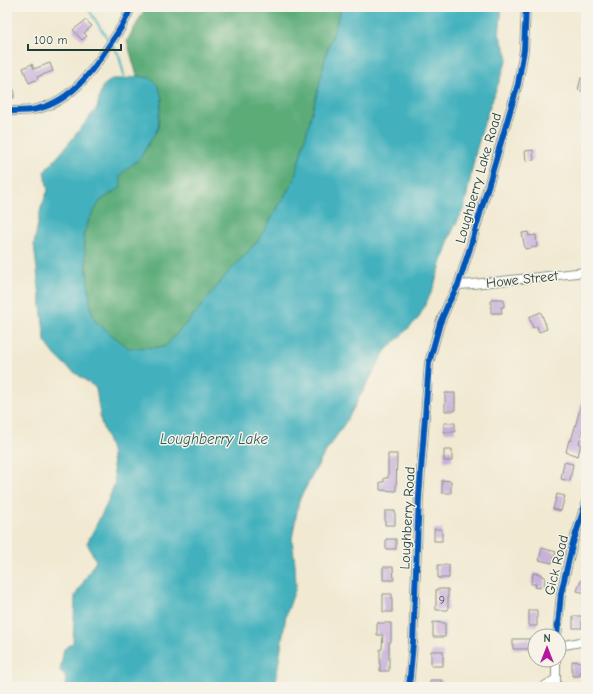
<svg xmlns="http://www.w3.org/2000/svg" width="593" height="694" viewBox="0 0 593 694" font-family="'Comic Neue',sans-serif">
  <rect width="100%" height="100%" fill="#f7f3e8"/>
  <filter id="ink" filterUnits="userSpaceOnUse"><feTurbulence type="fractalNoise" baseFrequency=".025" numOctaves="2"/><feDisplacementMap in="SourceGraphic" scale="8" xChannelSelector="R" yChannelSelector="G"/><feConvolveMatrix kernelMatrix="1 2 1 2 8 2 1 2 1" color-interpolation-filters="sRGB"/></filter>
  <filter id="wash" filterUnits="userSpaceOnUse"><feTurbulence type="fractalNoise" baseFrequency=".012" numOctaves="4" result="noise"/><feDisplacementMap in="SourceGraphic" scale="16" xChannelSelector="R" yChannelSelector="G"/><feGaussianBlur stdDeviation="0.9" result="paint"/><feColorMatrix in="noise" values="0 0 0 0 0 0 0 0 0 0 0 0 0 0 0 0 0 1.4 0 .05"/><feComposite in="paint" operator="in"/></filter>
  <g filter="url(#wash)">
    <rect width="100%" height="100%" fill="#f1e9d2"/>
    <path fill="#5cac78" stroke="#3e7456" d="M146,7H342L326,54L319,86L294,180L258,241L226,275L199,309L165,347L128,349L95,321L91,310L83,235L89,219L95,208L101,200L113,193L120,175L140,158L158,128L159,115L162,98L150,78L137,76L127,41Z"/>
    <path fill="#42b1bd" stroke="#307778" d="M342,7H502L499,34L508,57L485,120L476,151L464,208L450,236L433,289L418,319L385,351L347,420L323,456L299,500L292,539L295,564L296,587L286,615L276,680L277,687H65L66,676L60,671L64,649L73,643L75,596L96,561L87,543L107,504L115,482L111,450L101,422L96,388C75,372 60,365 45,341L34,244L41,208L48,190L44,172L61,153L97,108L102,87L112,79H125L137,76L150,78L158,85L162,98L159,115L158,128L140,158L120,175L121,187L101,200L89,219L83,235L91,310L95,321L128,348L165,347L199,309L226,275L258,241L294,180L319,86L326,54Z"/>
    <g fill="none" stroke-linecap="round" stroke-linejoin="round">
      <path stroke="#42b1bd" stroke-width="2" d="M87,7L109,41
        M112,45L119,55L125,79"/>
    </g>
    <g id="blocks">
      <path fill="#c9b0db" d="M86,20L92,26L84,33L87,36L82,40L73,30Z
        M50,63L53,71L37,77L38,79L29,83L23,68L32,64L34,69Z
        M581,78L586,79V92L578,90Z
        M7,90H14V98H7Z
        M533,150L534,160L526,161L525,151Z
        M528,232L529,236L536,235L537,247L525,249L522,233Z
        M491,299H504V307H501L502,313H491Z
        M541,312L547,329L539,332L537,326L533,328L529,317Z
        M445,393H455V411H445Z
        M584,395L586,396V418L579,443L581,444L578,456L566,452L569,440L571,441Z
        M444,423H455V432H444Z
        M444,450H452V461H444Z
        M388,454H397L396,491L380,490V482H384V478H388Z
        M564,462L573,464L570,481L561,479Z
        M442,480L451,481V493H442Z
        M557,494L565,496L561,511L553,509Z
        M385,511H395V525H385Z
        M434,529H442V541H434Z
        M386,539H396V549H386Z
        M542,548L556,552L552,563L539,560Z
        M438,565H449V578H438Z
        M383,567H393L394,580H383Z
        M533,573L541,574V576L545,577L544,587L540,586V588L535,587L536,584H531Z
        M581,580L586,581V593L577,591Z
        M436,589H448V610H436Z
        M383,594H392V612H383Z
        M529,610H537V626H529Z
        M573,616H582V628H573Z
        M433,622L445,623V637H433Z
        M377,623H391V642H389V671H380V649H382L383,635H377Z
        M513,639H530V649H513Z
        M431,651H443V666H431Z
        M572,661L581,662L580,676H572Z
        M430,680H442V687H430Z"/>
    </g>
  </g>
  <g filter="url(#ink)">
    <use href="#blocks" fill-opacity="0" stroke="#889383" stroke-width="1"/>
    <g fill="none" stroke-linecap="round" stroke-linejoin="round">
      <defs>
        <path id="minor" d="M7,111C15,111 24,111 32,110C68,104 90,75 108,47C117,34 126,22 131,7
          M458,285L473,284L586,272
          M557,636L561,593L572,546L586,502
          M559,646L586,641
          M409,687L413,643L419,497L429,363L440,323L449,302L458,285L470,248L518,84L524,50L526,7
          M543,687L556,679
          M556,687V660"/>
      </defs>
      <use href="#minor" stroke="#889383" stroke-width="10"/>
      <use href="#minor" stroke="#fff" stroke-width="8"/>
      <defs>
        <path id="cycleway" d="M7,111C15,111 24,111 32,110C68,104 90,75 108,47C117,34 126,22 131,7
          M557,636L561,593L572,546L586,502
          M409,687L413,643L419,497L429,363L440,323L449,302L458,285L470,248L518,84L524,50L526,7"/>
      </defs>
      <use href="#cycleway" stroke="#f7f3e8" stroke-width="8"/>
      <use href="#cycleway" stroke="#0057b8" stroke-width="6"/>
    </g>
  </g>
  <g text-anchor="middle" stroke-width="3" stroke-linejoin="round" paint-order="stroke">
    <g font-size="12" fill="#4a5a5e">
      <text x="442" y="604">9</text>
    </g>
    <g font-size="14" fill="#1f3d34" stroke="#f7f3e8">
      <text transform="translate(478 178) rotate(-74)" y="5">Loughberry Lake Road</text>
      <text transform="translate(522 279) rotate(-6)" y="5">Howe Street</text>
      <text transform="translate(407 518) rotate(-87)" y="5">Loughberry Road</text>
      <text transform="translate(556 565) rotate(-76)" y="5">Gick Road</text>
    </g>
    <g font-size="15" font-style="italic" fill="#285a56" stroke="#f7f3e8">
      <text x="214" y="444">Loughberry Lake</text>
    </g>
  </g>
  <rect width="593" height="694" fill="none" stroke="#f7f3e8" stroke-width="24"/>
  <g transform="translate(547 648)"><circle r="19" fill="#f7f3e8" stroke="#a1aaa0"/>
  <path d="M0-3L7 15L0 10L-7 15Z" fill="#b5179e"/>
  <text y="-6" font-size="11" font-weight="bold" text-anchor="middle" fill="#1f3d34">N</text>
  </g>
  <path d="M28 44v6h93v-6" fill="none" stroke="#1f3d34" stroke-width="2"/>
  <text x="34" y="44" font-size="12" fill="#1f3d34" stroke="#f7f3e8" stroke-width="3" paint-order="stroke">100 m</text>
</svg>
